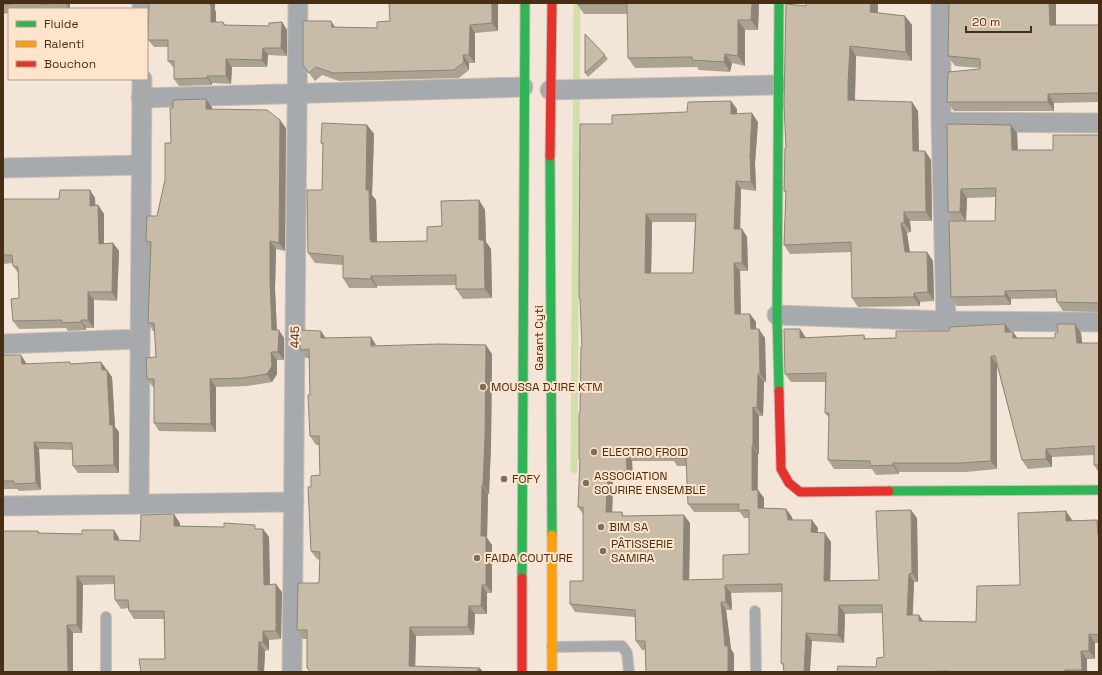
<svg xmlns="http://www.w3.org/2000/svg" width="1102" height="675" viewBox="0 0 1102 675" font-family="'Space Grotesk',sans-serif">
  <rect width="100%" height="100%" fill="#f3e5d8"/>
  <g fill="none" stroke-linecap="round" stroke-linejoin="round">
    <path stroke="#d2dfab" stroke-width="7" d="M574,470L577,3"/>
    <defs>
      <path id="lane" d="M755,611L756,672
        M106,617V672
        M552,647L622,646L627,653L629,672"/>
      <path id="street" d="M941,3V122L946,321
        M142,9V3
        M550,90L778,85
        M141,98L523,87
        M941,122L1099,123
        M3,168L141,165
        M777,315L946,321L1099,322
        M3,344L140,339
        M139,504L142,79
        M3,506L294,502
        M292,672L298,3"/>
      <path id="fast" d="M550,156L552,535
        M779,391L777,315L779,3
        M889,491L1099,490
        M522,578L525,3"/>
      <path id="slow" d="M552,535V672"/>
      <path id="jam" d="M550,156L552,3
        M779,391L781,469L789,483L800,492L889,491
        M522,672V578"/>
    </defs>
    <use href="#lane" stroke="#cec0b3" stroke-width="12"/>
    <use href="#street" stroke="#cec0b3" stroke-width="21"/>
    <use href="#fast" stroke="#cec0b3" stroke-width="11"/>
    <use href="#slow" stroke="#cec0b3" stroke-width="11"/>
    <use href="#jam" stroke="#cec0b3" stroke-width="11"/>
    <use href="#lane" stroke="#a7aaad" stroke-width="10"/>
    <use href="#street" stroke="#a7aaad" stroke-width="19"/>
    <use href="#fast" stroke="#30b455" stroke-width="9"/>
    <use href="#slow" stroke="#ff9f0a" stroke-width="9"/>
    <use href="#jam" stroke="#e5322d" stroke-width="9"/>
  </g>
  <path fill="#aca291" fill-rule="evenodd" d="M3,3H70V9H9V13L3,14Z
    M389,3H498V31L475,33V63H469V70L459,78L339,81L322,75L315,81L303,65L331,21L335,27L377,28L390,21Z
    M759,3L758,30H745V66L732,63L730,72L699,70L697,67L635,68L628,58V14H584L577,4Z
    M806,3H878V13L905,16L912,25V61L856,56L855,101L912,102L918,111L919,151H925L931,160L932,221H910L911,232L907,233L910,252H927L933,261L934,301L920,302V306L858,307L852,298V252L790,254L784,245L786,193L784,191L786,148Z
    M215,10L216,12V22H223L226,25L269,26L282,22L287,30V56L268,55L267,67H232L231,84L212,83V85L179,86L174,79V68L168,61V47H154L148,40Z
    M1056,25H1099V102L1054,103V111H954L947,102L980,68L955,66L948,56Z
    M605,55L608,59L588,77L585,73Z
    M212,107V109L286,128L285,251L276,249L275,289L277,330L284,338V360H277V374L272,382L247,386L216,387V432L159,431L154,423V387H153L147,379L156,357L155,331H153L148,323L150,247L146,241L157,216L165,180L171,143Z
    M737,109V114L758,122L755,163L756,191L741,189L740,229H742L747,237L748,271H740L741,314H750L756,322V329L765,338L766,382H764L763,416H759V454H758V490L764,498V508L786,509L792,517L793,520L818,528L817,533L831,542L830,580H879L917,518L918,582H914L913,615H919L923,621L976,622L1020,585L1066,511L1072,520V521L1099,523V643H1095V659H1087V672H837L876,667L884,657L883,613L845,614L844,643L812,641L784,667L781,663L782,592L731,593L732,610H726L731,649L734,654L642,650L636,641L635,617L575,612L570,604L583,581V514L578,507L580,461L579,459L582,347L581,300L579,298L612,124ZM652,222H695L693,273H651ZM632,461H674L677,466H687L688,504L694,512H740L744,518H749V554L723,579L689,580L690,523L624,516L622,512H612L613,481L633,479Z
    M947,124L1017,133L1018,150H1053L1099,135V312L1063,311L1057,302L1056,298L1011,299V305L957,306L951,297L995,221L996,197L967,198L966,221H954L948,212Z
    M367,125L374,134L372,195L376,200L377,242L427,241L442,226L479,200L485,210L486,242L491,249L492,298L463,299L456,289V285L377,286V288H349L343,278V265L315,263L308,253L322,190L323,146L321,143Z
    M90,190L95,198V205H98L104,214V244L113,243L119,251L117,301L94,300V328H86V330L68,331L66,328L19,329L13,321L19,298V274L13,266V263L3,264V199H59Z
    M800,329L806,338L864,335L866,339L896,338L1013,332L1017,338H1055L1081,333L1082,343H1099V473L1094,465V455L1052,457V467L1028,469L1022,460L997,365V469L966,472H899V474L876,475L872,469H834L828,460L829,418L825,413V382H791L785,374Z
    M325,338L376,346L492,354L491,445L489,494H488L487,538L492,545V593H487V614H475L474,635L416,636L415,666L483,672H310L307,668V639H303L297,630L319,583L320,560L317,559L311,551V487L320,475L319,445H316L310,436V395L309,358H306L300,350Z
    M3,355H21L26,363V364H71L101,362L112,377L115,427L119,432V473H78L73,466L72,450L39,449L41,490L19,491L17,489H3Z
    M180,523V526L263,529L269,537L270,584L282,592L281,639L269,640V650L265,651L264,672H141L165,659L164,619H134L129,611L128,608L121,609L115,600V584L83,585L82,633H73V672L38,531L40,533L82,534L114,530L119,538V540L140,541Z"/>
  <path fill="#8c8476" d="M65,3H70V9H69Z
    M210,3H215V10L216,12V29L211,22Z
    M492,3H498V31L492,23Z
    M752,3H759L758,30L751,20Z
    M871,3H878L877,21L870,12Z
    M1049,3H1056V34L1050,25Z
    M905,16L912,25V61L906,52Z
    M738,20L745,30V66L738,56Z
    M331,21L336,29L332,27Z
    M282,22L287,30V56L281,48Z
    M470,25L475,33V63L469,55Z
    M850,46L856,56L855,92V110L848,100V83Z
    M263,48L268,55L267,67L262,60Z
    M725,54L732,63L730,72L724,62Z
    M463,55L469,63V70L464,62Z
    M226,59L232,67L231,84L226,76Z
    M207,76L212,83V85L207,78Z
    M1048,94L1054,103V111L1048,102Z
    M206,99L212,107V117L206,109Z
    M731,101L737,109V122L731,114Z
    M912,102L918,111L919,160L913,151Z
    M752,113L758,122L755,163L756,191L751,182L750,155Z
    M280,120L286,128L285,251L279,243Z
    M367,125L374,134L372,195L376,200L377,248L370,240L366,190Z
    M1011,125L1017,133L1018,159L1012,150Z
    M925,151L931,160L932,221L926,212Z
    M736,181L741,189L740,237L734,229Z
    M961,189L967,198L966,221L960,212Z
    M90,190L95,198L96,214L90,206Z
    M479,200L485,210L486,242L491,249L492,298L485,289L479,240Z
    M98,205L104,214V252L99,244Z
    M904,212L910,221L911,232L904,223Z
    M646,214L652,222L651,281L645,273Z
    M901,223L907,233L911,261L905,252Z
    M742,229L747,237L748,271L742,263Z
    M270,241L276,249L275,289L277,337L272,330L270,281Z
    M113,243L119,251L117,301L112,292Z
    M927,252L933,261L934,301L928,292Z
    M734,263L740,271L741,322L735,314Z
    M371,276L377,286V288L371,279Z
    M1005,291L1011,299V305L1005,296Z
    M88,292L94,300V328L88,320Z
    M914,293L920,302V306L914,297Z
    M750,314L756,322V338L751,329Z
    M81,320L86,328V330L81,322Z
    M1005,324L1011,332H1005Z
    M1075,324L1081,333L1083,351L1077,343Z
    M759,329L765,338L766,382L760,374Z
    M800,329L806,338H800Z
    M279,330L284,338V360L278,352Z
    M321,331L327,340L321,338Z
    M1013,332L1019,340L1013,338Z
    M371,337L376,345L371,346Z
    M486,345L492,354L491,445L489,494L483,485Z
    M271,352L277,360V374L272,382L267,374Z
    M21,355L26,363L27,372L22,364Z
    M991,356L997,365V469L991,461Z
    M101,362L106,369L107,378V370L112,377L115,427L119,432V473L114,465L110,425Z
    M758,374L764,382L763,416L757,408Z
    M210,379L216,387V432L211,424Z
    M753,407L759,416V454L753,446Z
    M34,442L39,449L41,490L36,483Z
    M752,446L758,454L757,498L752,490Z
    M1046,449L1052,457V467L1046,459Z
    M626,453L632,461L633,479L627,471Z
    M893,463L899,472V474L893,465Z
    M608,472L613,481L612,520L606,512Z
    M482,485L488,494L487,538L492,545V593L486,585L481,536Z
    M758,490L764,498V517L758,508Z
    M786,509L792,517L793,529L788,520Z
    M911,510L917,518L918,582L912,573Z
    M1066,511L1072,520V530L1066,521Z
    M174,514L180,523V535L174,526Z
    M684,515L690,523L689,588L683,580Z
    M812,520L818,528L817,541L811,532Z
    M1097,520L1099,523V537L1098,535Z
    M263,529L269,537L270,593L264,585Z
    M114,530L119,538L120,549L114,540Z
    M825,533L831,542L830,589L824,581Z
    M909,574L914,582L912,623L907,615Z
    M77,576L83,585L82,633L77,625Z
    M276,584L282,592L281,639L276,631Z
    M482,585L487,593V614L481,606Z
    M725,585L731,593L732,610L726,602Z
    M721,602L726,610L731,649L734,654V672H728Z
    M839,605L845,614L844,643L838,635Z
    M469,606L475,614L474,635L468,627Z
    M919,615L924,623L919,621Z
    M67,625L73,633V672H68Z
    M410,627L416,636L415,672L409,666Z
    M263,631L269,640V650L263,642Z
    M806,633L812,641L810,672H804Z
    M1089,634L1095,643V659L1089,651Z
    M259,642L265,651L264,672H260L258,670Z
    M1081,651L1087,659V672H1083L1082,670Z
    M480,668L483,672H476Z"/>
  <path fill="#c8bca9" stroke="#8c8476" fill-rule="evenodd" d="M3,3H19L3,5Z
    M40,3H60L40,4Z
    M149,3H210V5H211V22H223L224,25L269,26V23L282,22L281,48H263L262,60L226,59V76H207V78L174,79V61H168V40H148Z
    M389,3H492V23L470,25L469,55H463L464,62L454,70L333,73L316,67L309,73L303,65V21H331L332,27L377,28V22L390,21Z
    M577,3H752L751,20H738V56L725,54L724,62L692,60V57L628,58L627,4H577Z
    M806,3H871L870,12L905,16L906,52L850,46L848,83V100L912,102L913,151H925L926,212H904V223H901L905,252H927L928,292L914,293V297L852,298L851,242L784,245L786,191H784L785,148H786L784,103L786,4L806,6Z
    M949,3H1049L1050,25H1099V93L1048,94V102H947L948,72L980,69V59L948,56Z
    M585,34L605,55L585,73Z
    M206,99V109L267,110L280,120L279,243L270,241V281L272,330H279L278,352H271L272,366L267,374L242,378L210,379L211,424L154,423V379H147L146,358L156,357L154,323H148L151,242L146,241L147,216H157L165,180V143H171L170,108H173V100Z
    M731,101V114L752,113L750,155L751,182L736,181L734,229H742V263H734L735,314H750L751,329H759L760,374H758L757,408L753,407V446H752V490H758V508L786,509L788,520H812L811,532L825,533L824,581L879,580L876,511L911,510L912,573L909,574L907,615H919V621L976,622L977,586L1020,585L1018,513L1066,511V521L1097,520L1098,535H1099V635L1089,634V651H1081L1082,670H1065V672H948V671L915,672H837L838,666L876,667L877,658L884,657L882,605H839L838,635L806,633L804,672H784L783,663H781L782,584L725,585L726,602H721L725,646H728V672H646L645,641H636L635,610L570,604V581H583V507H578L580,459H579V413H580L581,347H582L580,298H579L580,124H612V115L687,112L688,102ZM646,214H696L693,273H645ZM626,453H671V458H686L688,504H739L738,510H749V554L723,555V579L683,580L684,515L622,516V512H606L608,472L627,471Z
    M322,123L367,125L366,190H369L370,240H371V242L427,241V227L442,226L441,201L479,200V240H484L485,289H456V275L371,276V279L343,278V256L308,253L307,190H322L323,143H321Z
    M947,124L1011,125L1012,150H1053V135H1099V303L1057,302L1056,290L1005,291V296L951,297L949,221H995L996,188L961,189L960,212H948Z
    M60,190H90V206L98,205L99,244L113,243L112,292H88V320H81V322L62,323V320L13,321L11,299L19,298L18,267L13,266L12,255H3V199H59Z
    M1005,324V332H1013V338H1055V333H1058L1057,324H1075L1077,343H1099V465H1094V446L1046,449V459L1022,460L995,356H991V461L960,463H893V465L870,466V461L828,460L829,413H825L826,373L785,374L784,329H800V338L864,335V339L896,338V331H949L950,327Z
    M300,330L321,331V338L371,337V346L439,344L486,345L485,437L483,485H482L481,536H486V585H482L481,606H469L468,627H410L409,666L480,668L476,672H311L307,668V630H297L298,583H319L320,552L311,551L308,487H311V476L320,475L319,436H310L308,395H310L309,349L300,350Z
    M3,355H21L22,364L70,362V364L101,362L102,370H107L110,425H113L114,465L73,466L72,443L34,442L36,483L14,484V481H3Z
    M174,514V526L224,527V523L255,525V529H263L264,585L276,584V631H263V642H259L258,670L262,672H141L139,659H165L164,611H129L128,600H115L114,576H77V625H67L68,672H3V531H38V533L82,534V530H114V540L140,541L141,515Z"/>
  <g fill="#836e59" stroke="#fee4cd" stroke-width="1.5">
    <circle cx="483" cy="387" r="4"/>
    <circle cx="594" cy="452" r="4"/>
    <circle cx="504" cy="479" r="4"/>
    <circle cx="586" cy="483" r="4"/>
    <circle cx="601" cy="527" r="4"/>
    <circle cx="603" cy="551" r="4"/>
    <circle cx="477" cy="558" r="4"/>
  </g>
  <g text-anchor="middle" stroke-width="4" stroke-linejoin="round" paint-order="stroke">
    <g font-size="12" fill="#472e15" stroke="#fee4cd">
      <text transform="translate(295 337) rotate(-89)" y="4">445</text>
      <text transform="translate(539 338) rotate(-90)" y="4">Garant Cyti</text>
    </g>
    <g font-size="12" fill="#472e15" stroke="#fee4cd" text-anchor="start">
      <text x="491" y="391">MOUSSA DJIRE KTM</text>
      <text x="602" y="456">ELECTRO FROID</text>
      <text x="594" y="480">ASSOCIATION<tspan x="594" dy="14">SOURIRE ENSEMBLE</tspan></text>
      <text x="512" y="483">FOFY</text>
      <text x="609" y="531">BIM SA</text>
      <text x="611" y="548">PÂTISSERIE<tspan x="611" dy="14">SAMIRA</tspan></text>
      <text x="485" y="562">FAIDA COUTURE</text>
    </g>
  </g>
  <rect width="1102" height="675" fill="none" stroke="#472e15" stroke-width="8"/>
  <rect x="8" y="8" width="140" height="72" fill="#fee4cd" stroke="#b59b83"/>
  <rect x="16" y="21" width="20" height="6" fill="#30b455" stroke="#b59b83"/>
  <text x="44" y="28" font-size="12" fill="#472e15">Fluide</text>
  <rect x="16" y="41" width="20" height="6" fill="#ff9f0a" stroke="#b59b83"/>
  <text x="44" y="48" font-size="12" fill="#472e15">Ralenti</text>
  <rect x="16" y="61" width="20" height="6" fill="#e5322d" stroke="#b59b83"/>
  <text x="44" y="68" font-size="12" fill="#472e15">Bouchon</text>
  <path d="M966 26v6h65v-6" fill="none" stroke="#472e15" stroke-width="2"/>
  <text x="972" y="26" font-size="12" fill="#472e15" stroke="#fee4cd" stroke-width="3" paint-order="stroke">20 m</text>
</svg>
